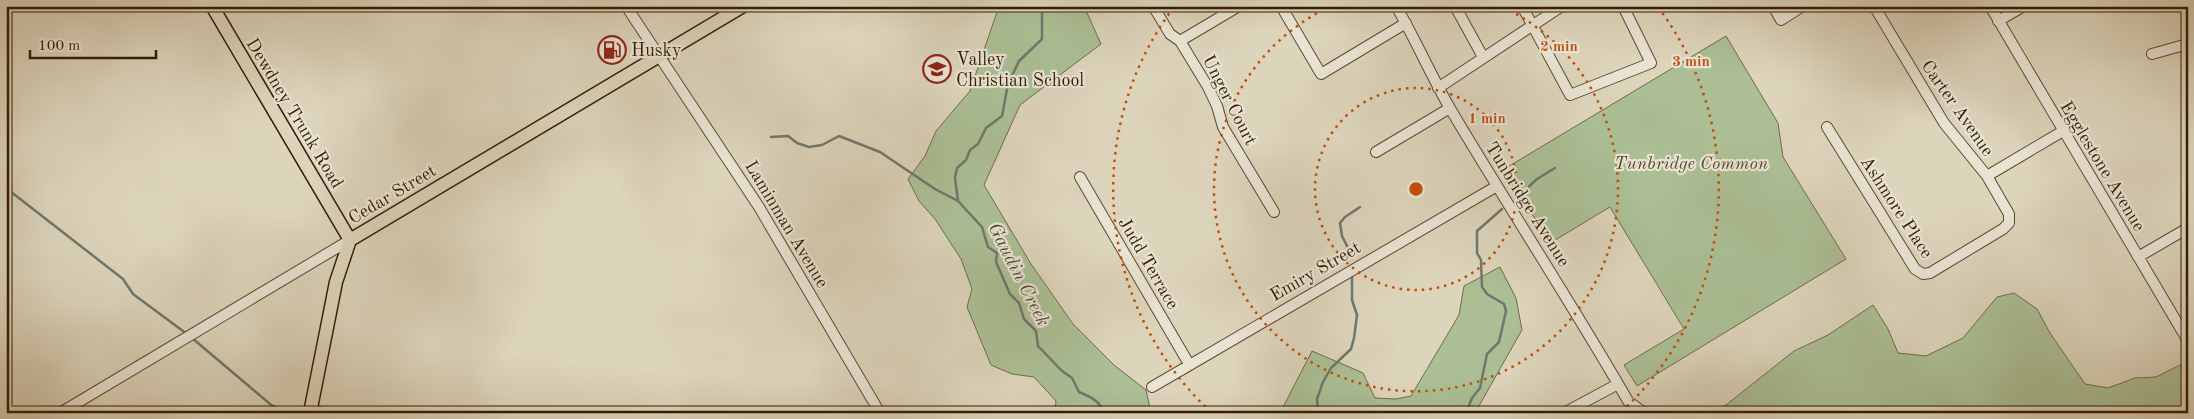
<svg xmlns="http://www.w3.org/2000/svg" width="2194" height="419" viewBox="0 0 2194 419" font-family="'Old Standard TT',serif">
  <rect width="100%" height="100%" fill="#dcd4bb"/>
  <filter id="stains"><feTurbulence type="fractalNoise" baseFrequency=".004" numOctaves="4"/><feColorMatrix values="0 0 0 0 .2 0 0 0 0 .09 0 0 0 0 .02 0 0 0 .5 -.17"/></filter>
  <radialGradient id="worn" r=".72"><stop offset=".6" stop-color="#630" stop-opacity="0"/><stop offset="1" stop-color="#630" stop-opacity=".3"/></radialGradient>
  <path fill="#abbe94" stroke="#706c4a" d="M999,6H1084L1101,44L1020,105L984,185L1031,264L1073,324L1114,365L1146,390L1151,413H1055L1056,401L1034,377L1012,374L991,365L967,307L972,289L961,259L935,219L919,201L908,179L925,156L936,131L970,91Z
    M1726,36L1778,123L1783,157L1846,259L1637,386L1624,365L1684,329L1610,207L1552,242L1501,171Z
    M1500,267L1516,298L1522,330L1475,413H1280L1312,351L1363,373L1375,398L1396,399L1411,396L1459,315L1464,286Z
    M2014,293L2037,309L2050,333L2085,384L2108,388L2135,378L2156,377L2180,365L2188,366V413H1716L1794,351L1828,335L1873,305L1888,329L1898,353L1926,356L1963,338L1997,297Z"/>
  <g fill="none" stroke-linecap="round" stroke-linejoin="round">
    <path stroke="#6e786f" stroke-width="2.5" d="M1042,6V39L1019,61L1008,84L1002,116L986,128L978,144L970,150L966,160L957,168L955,178L958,201L982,227L988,247L997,253L996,262L1010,294L1019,303L1024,319L1036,331L1038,346L1062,371L1072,378L1079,392C1091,397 1100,401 1104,413
      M771,137L788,136L797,143L809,147L822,145L839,136L880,152L935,189L958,201
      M6,188L123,279L133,294L187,334
      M1519,196L1537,179L1555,168
      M1350,252L1342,236L1340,223L1345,217L1360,207
      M192,338L270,404L285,413
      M1318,413L1317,399L1323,382L1331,368L1351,349L1354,338L1357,315L1352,300V276
      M1466,413L1472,398L1480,388L1487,354L1499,342L1506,311L1504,304L1487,294L1482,287L1481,260L1477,253V231L1502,209"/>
    <defs>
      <path id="minor" d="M626,6L759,207L880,413
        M1153,6L1170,34L1180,41L1208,87L1217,106L1223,127L1274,212
        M1281,6L1321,74L1406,23
        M1396,6C1416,40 1431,76 1451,110C1509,208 1571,302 1628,401L1643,412
        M1455,6L1483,57
        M1522,6L1570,95L1651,63L1623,6
        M1773,6L1781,20L1803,6
        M1990,6L2188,341
        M1998,21L2024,6
        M1180,41L1239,6
        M2152,54L2184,45L2188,46
        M1438,88L1562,6
        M1827,127L1915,269L1923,274L1930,273L2003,229L2009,223V214L1987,176L1944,123L1874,6
        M1376,152L1450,108
        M1987,176L2063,131
        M1080,177L1189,364
        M2138,257L2188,228
        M1152,387L1497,186
        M311,410L324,413
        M60,413L350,240
        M1564,413L1618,384"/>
      <path id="major" d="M212,6L350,240L336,282L310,413
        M350,240L743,6"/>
    </defs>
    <use href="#minor" stroke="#5e492f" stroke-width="12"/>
    <use href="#major" stroke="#341b00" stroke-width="15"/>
    <use href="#minor" stroke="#e8e3d3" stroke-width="10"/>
    <use href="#major" stroke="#dcd4bb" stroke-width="12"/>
  </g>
  <g fill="none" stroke="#c44d0a" stroke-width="2.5" stroke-dasharray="2.5 5">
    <circle cx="1416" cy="189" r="101"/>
    <path d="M1503 7A202 202 0 1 1 1329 7"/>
    <path d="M1211 412A303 303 0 0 1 1174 7M1658 7A303 303 0 0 1 1621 412"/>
  </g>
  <defs>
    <symbol id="fuel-ring" viewBox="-11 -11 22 22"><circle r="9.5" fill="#e8e3d3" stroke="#8f2418" stroke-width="1.5"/><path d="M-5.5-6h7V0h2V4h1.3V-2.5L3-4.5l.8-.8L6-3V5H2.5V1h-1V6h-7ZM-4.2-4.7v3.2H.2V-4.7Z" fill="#8f2418"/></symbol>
    <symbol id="school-ring" viewBox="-11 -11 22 22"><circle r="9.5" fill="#e8e3d3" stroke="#8f2418" stroke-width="1.5"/><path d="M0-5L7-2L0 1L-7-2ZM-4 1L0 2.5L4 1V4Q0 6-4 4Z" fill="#8f2418"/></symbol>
  </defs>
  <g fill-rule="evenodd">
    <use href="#fuel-ring" x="596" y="34" width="32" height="32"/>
    <use href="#school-ring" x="921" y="53" width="32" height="32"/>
  </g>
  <g text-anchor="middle" stroke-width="4.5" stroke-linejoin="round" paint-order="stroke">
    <g font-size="18" fill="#341b00" stroke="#e8e3d3" text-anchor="start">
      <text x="631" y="56">Husky</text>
      <text x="956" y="65">Valley<tspan x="956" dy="21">Christian School</tspan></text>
    </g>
    <g font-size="18" fill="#341b00" stroke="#e8e3d3">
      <text transform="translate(1230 100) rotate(63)" y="6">Unger Court</text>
      <text transform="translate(1958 108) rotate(55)" y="6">Carter Avenue</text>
      <text transform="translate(295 113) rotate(59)" y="6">Dewdney Trunk Road</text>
      <text transform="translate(2103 166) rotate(59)" y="6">Egglestone Avenue</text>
      <text transform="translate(392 194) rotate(-31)" y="6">Cedar Street</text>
      <text transform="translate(1528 204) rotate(58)" y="6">Tunbridge Avenue</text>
      <text transform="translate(1897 207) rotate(57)" y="6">Ashmore Place</text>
      <text transform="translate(787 224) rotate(59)" y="6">Laminman Avenue</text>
      <text transform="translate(1149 263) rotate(60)" y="6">Judd Terrace</text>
      <text transform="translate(1315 271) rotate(-30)" y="6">Emiry Street</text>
    </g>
    <g font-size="18" font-style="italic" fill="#584c2c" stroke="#e8e3d3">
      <text x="1691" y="169">Tunbridge Common</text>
    </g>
    <g font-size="19" font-style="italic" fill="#514a38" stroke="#e8e3d3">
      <text transform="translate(1020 274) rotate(63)" y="7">Gaudin Creek</text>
    </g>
  </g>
  <circle cx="1416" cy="189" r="8" fill="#c44d0a" stroke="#e8e3d3" stroke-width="2.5"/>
  <g font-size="15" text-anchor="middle" font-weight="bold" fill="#c44d0a" stroke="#e8e3d3" stroke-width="4.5" stroke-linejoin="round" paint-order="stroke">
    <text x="1559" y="51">2 min</text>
    <text x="1691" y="66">3 min</text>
    <text x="1487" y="123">1 min</text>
  </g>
  <rect width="2194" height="419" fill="none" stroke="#dcd4bb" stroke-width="25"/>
  <rect x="8" y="8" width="2179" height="404" fill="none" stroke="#341b00" stroke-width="2.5"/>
  <rect x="12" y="12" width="2169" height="394" fill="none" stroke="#341b00"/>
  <path d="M30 50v8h126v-8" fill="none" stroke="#341b00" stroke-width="2.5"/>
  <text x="38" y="50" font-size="15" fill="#341b00" stroke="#e8e3d3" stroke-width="4" paint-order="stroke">100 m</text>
  <rect width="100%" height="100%" filter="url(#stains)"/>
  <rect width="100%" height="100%" fill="url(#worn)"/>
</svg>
